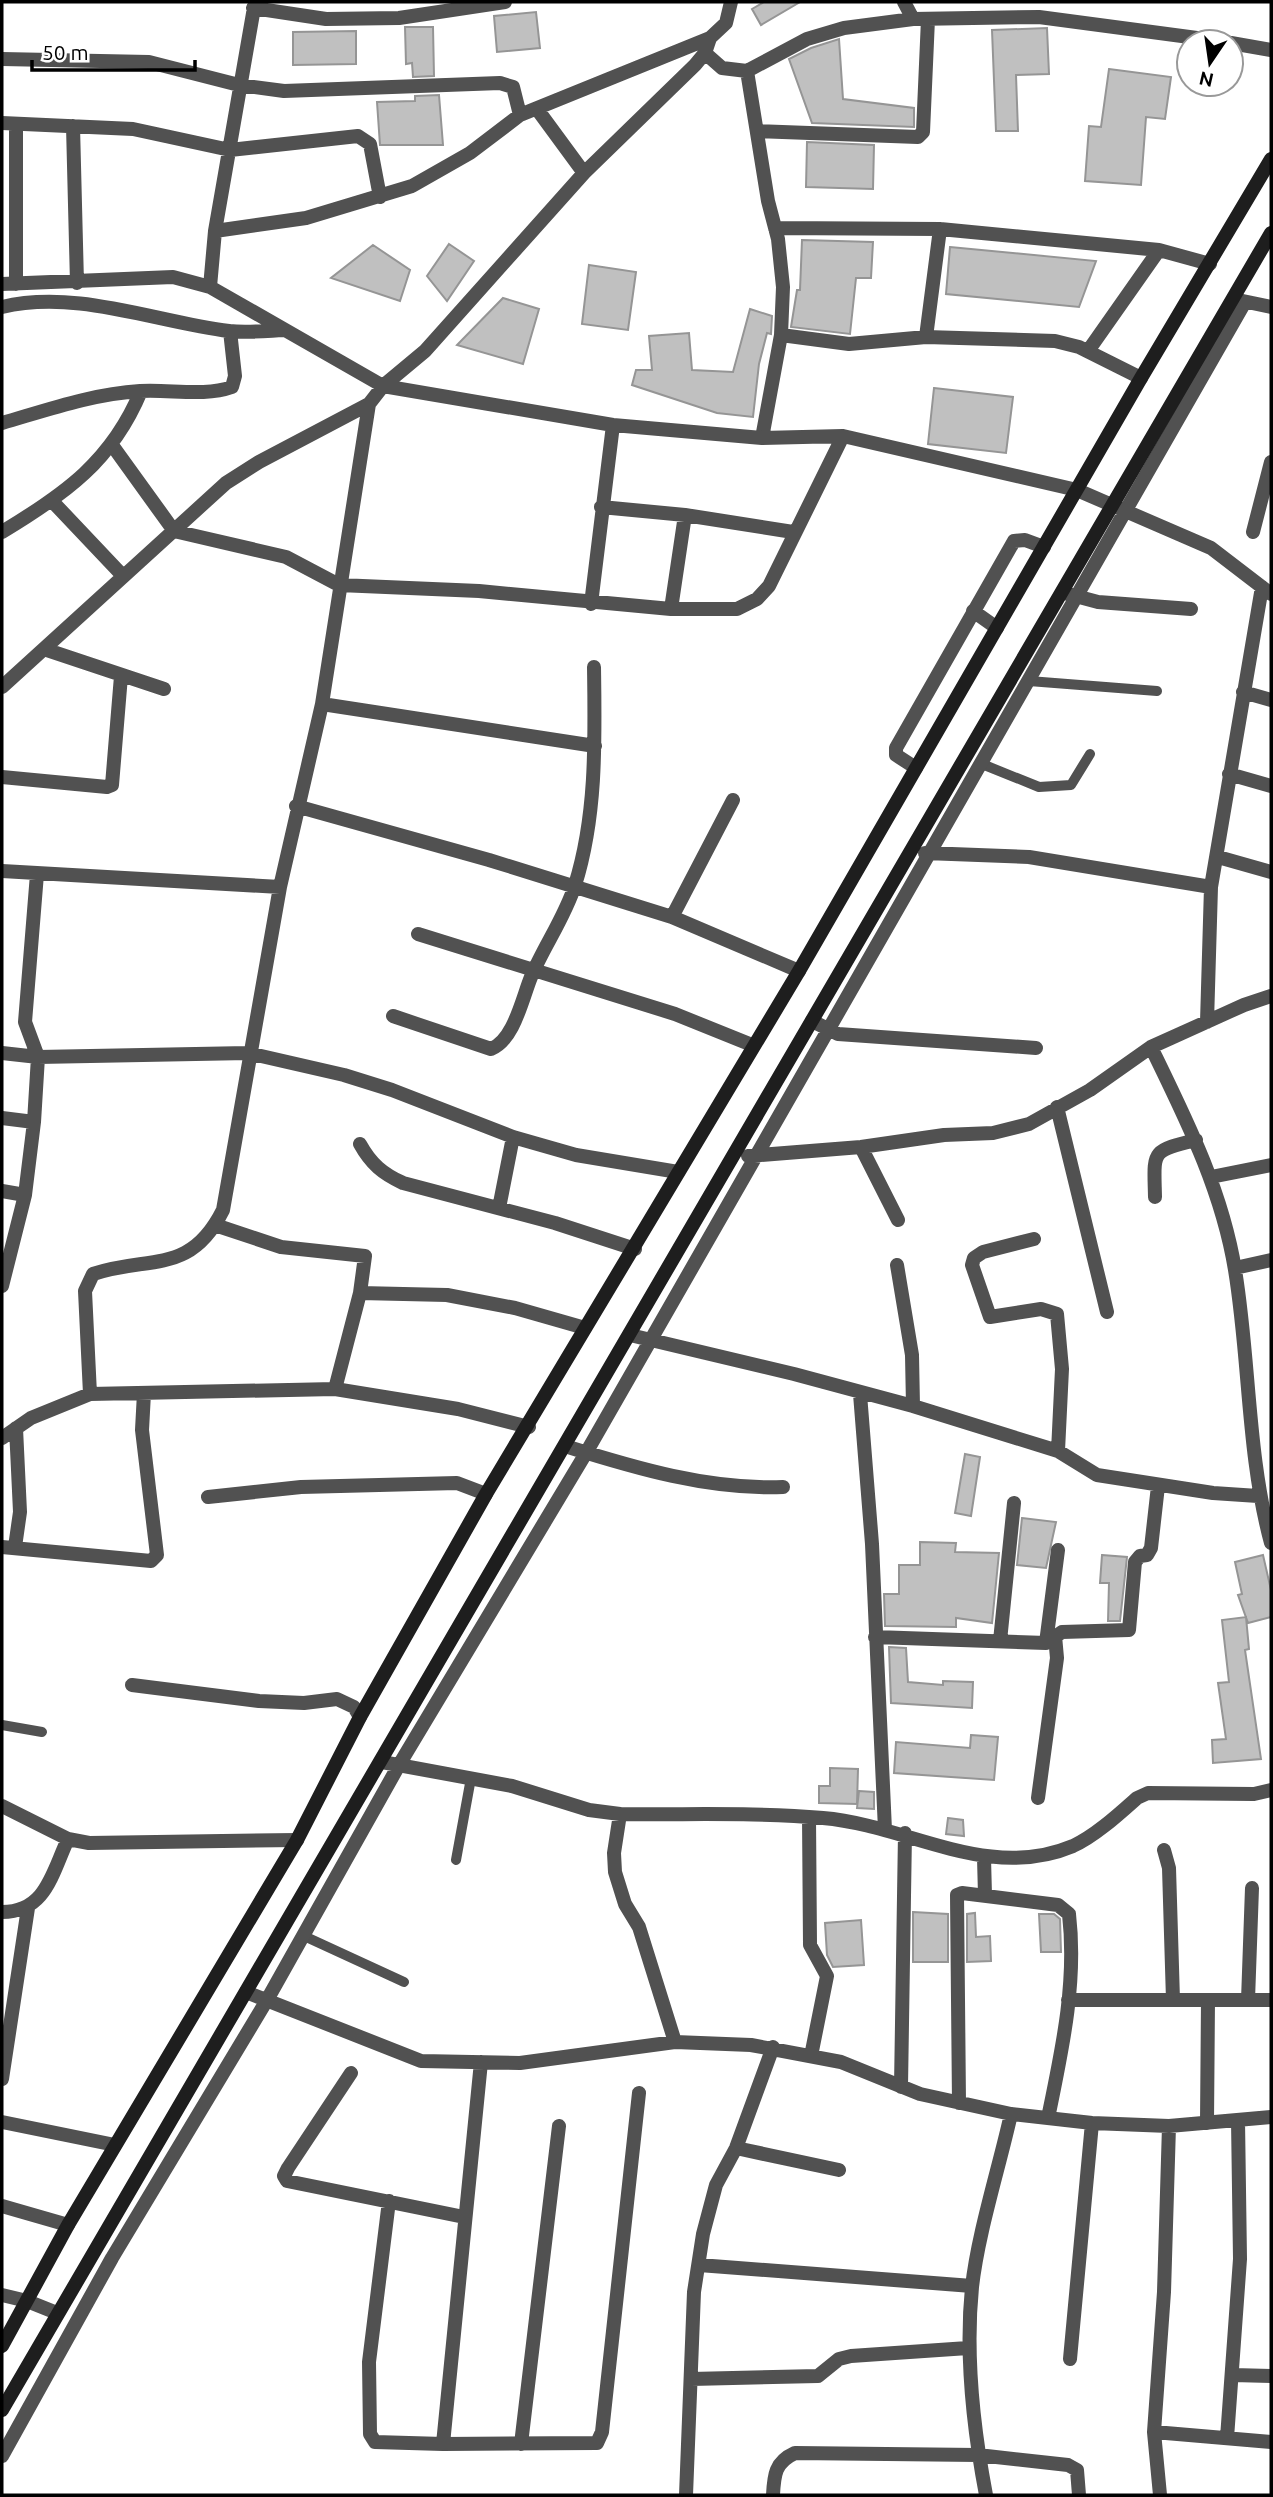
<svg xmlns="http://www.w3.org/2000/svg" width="1273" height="2497" viewBox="0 0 1273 2497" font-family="Ubuntu,sans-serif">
  <rect width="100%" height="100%" fill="#fff"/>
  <path fill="#c0c0c0" stroke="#959595" stroke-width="2" d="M764,2H800L761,25L752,9Z
    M536,12L540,48L497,52L494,16Z
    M405,27H433L434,76L413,77L412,63L406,64Z
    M1047,28L1049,74L1016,75L1018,131H996L992,30Z
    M356,31V64L293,65V32Z
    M839,39L843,99L914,108V127L812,123L789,59L811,48Z
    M1109,69L1171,77L1165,119L1146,117L1141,185L1085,181L1089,126L1101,127Z
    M439,95L443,145H380L377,102L415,101V96Z
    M807,142L874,145L873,189L806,187Z
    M802,240L873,242L871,278H856L850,334L791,327L797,290H800Z
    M449,244L474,261L447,301L427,276Z
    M373,245L410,270L400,301L331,278Z
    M950,247L1096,261L1079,307L946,294Z
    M589,265L636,272L628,330L582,324Z
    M503,298L539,309L523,364L457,345Z
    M750,309L772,316L771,334L767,333L759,364L753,417L717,413L632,385L636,370H652L649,336L689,333L692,370L733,372Z
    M934,388L1013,397L1006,453L928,444Z
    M965,1454L980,1457L971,1516L955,1513Z
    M1022,1518L1056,1522L1046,1568L1017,1565Z
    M920,1542L956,1543L955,1552L999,1553L992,1623L956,1618V1627L885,1626L884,1594H899V1565H920Z
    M1102,1555L1127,1557L1120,1621H1108L1109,1583H1100Z
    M1263,1555L1271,1590V1617L1248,1623L1238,1595L1242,1594L1235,1562Z
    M1246,1617L1249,1649L1245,1650L1261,1759L1213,1763L1212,1740L1226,1739L1218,1683L1229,1682L1222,1620Z
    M889,1647L906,1648L908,1682L943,1685V1681L973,1682L972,1708L891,1703Z
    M971,1735L998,1737L994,1780L894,1773L896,1742L970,1748Z
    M830,1768L858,1769L857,1804L819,1803V1786H830Z
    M859,1791L874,1792V1809L857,1808Z
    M948,1818L963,1820L964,1836L946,1834Z
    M913,1912L948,1914V1962H913Z
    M975,1913L976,1937L990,1936L991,1961L967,1962V1914Z
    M1039,1914H1054L1060,1919L1061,1952H1041Z
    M861,1920L864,1965L833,1967L827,1955L825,1923Z"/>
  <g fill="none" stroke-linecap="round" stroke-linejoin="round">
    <path stroke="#515151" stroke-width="10" d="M1029,681L1157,691
      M982,764L1039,787L1071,785L1090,754
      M2,1725L42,1732
      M456,1860L471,1778
      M304,1936L404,1982"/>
    <path stroke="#515151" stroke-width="14" d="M904,2L913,19
      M253,8L326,19L399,18L505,2
      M1231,43L1271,50
      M705,53L722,68L747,71L768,201L778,239L783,287L781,335L762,438
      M2,59L149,62L239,85L284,91L500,83L513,87L520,115
      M747,71L807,39L844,28L913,19L1039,17L1227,42
      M537,109L584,173
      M2,123L133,129L230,150L358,136L370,144L380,197
      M16,124V284
      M73,126L77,283
      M758,131L918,137L923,132L928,19
      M775,228L940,229L1159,250L1210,264
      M215,231L306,218L412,186L470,153L520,115L710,38L726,23L731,2
      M2,284L173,277L210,287L383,386L613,425L762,438L843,436L1077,490L1211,548L1271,594
      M210,287L215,231L255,2
      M1238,300L1271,307
      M2,307C76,289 156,322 229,331C247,333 265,331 283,330
      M781,335L849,344L926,337L1055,341L1079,347L1141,378
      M926,337L940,229
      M1088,351L1159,250
      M2,423C47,410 92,394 140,391C170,389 204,397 232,387L235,376L230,331
      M112,445L174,531L286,557L339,585L479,591L671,609H737L757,599L769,586L843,436
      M52,501L123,576
      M601,507L685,515L793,532
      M2,532C65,494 112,461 141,391
      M1253,532L1271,462
      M1068,594L1098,602L1191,609
      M591,604L613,425
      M671,609L685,515
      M973,611L997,628
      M44,649L164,689
      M2,687L226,483L259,462L369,404L383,386L425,351L584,173L695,65L705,53L710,38
      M1243,692L1271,700
      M322,704L595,746
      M916,768L896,755V748L1014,541L1025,540L1044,547
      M1229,774L1271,786
      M2,777L107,787L112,785L121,676
      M296,806L489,860L672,917L799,971
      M925,853L1029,857L1211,887L1207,1022
      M1218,857L1271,872
      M2,871L280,887
      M1211,887L1262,587
      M672,917L733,800
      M418,934L675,1014L752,1045
      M393,1016L491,1049C514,1040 522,999 531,977C544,946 565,917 575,885C597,815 595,739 594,667
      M812,1021L838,1034L1036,1048
      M1151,1047C1186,1119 1222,1190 1235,1270C1250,1361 1247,1454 1271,1543
      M2,1053L38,1057L248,1053L344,1075L392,1090L513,1137L576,1155L678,1172
      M1057,1107L1107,1312
      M2,1118L34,1122
      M360,1144C371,1164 383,1174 403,1183L555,1223L635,1249
      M861,1147L898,1220
      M748,1156L861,1147L944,1135L993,1133L1029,1124L1090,1090L1151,1047L1244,1005L1271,996
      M1211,1177L1271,1165
      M2,1191L25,1195
      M1155,1197C1154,1151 1150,1151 1196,1140
      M499,1208L513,1137
      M215,1225L281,1247L365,1256L360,1293L335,1389
      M1034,1239L983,1252L974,1258L972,1265L990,1317L1041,1309L1057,1314L1062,1369L1058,1451
      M897,1265L912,1355L913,1406
      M1235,1268L1271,1260
      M2,1286L25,1195L34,1122L38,1057L25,1022L37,874
      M360,1293L447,1295L515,1308L585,1328
      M630,1335L794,1374L913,1406L1058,1451L1097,1475L1213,1493L1258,1496
      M90,1394L85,1291L93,1274C149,1255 190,1276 223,1210L280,887L322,704L369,404
      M860,1394L872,1544L885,1830
      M2,1438L31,1418L90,1394L335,1389L458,1409L529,1427
      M565,1446C635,1468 709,1490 783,1487
      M208,1497L301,1487L457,1483L486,1494
      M2,1547L151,1561L157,1555L142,1430L144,1393
      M15,1547L20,1512L16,1428
      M875,1637L1046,1643L1062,1632L1129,1630L1135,1562L1140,1556L1147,1555L1151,1548L1158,1486
      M1000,1641L1014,1503
      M1046,1643L1058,1550
      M132,1685L259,1701L304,1703L337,1699L354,1707L360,1717
      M382,1762L512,1786L589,1810L620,1814C687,1815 756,1812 823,1818C907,1825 988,1882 1073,1846C1095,1836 1119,1814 1137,1798L1148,1793L1254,1794L1271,1790
      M1038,1798L1057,1658L1055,1636
      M2,1806L68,1839L89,1843L297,1840
      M620,1814L614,1853L615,1872L625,1904L639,1927L675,2042
      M809,1817L810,1945L827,1976L811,2056
      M1164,1850L1169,1868L1173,2000
      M984,1858L985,1895
      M2,1912C46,1912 52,1873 68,1839
      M246,1992L421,2061L520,2063L675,2042L751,2045L841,2062L920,2094L1011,2114L1092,2123L1169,2126L1271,2117
      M1068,2000H1271
      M1248,2000L1252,1888
      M481,2062L443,2444L597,2443L602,2432L639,2093
      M351,2073L288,2168L284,2176L287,2181L464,2217
      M2,2079L28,1908
      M901,2087L905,1833
      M959,2103L957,1895L962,1893L1058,1905L1069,1914C1077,1983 1062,2050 1048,2118
      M2,2122L115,2145
      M1207,2123L1208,2000
      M736,2148L839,2170
      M389,2201L369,2362L370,2434L375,2442L443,2444
      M2,2206L68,2225
      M699,2265L972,2286
      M2,2295L27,2301L57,2313
      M1070,2359L1092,2123
      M1233,2375L1271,2376
      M691,2379L818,2376L839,2359L851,2356L968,2348
      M1154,2432L1271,2442
      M1227,2438L1240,2259L1238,2120
      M521,2444L559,2126
      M2,2456L112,2258L267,2000L399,1765L586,1453L1245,302
      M686,2495L694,2292L703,2234L716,2185L736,2148L773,2047
      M773,2495C774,2475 775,2462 795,2453L978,2455L1068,2465L1077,2470L1079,2495
      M986,2495C973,2427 965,2357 972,2287C978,2233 999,2168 1011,2114
      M1160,2495L1154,2432L1164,2292L1169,2126"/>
    <path stroke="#1e1e1e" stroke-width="14" d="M2,2346L68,2225L297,1840L360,1717L486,1494L799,971L1141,378L1271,159
      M2,2410L1271,233"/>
  </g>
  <rect width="1273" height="2497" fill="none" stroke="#000000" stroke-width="7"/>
  <g transform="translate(1210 63) rotate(193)"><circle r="33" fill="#ffffff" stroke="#999999" stroke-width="2"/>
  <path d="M0-5L12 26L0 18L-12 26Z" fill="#000000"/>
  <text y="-10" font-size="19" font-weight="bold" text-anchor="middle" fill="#000000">N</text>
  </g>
  <path d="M32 60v10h163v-10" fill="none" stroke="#000000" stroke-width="3.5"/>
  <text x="42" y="60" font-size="21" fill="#000000" stroke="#ffffff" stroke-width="5" paint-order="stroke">50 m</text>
</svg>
